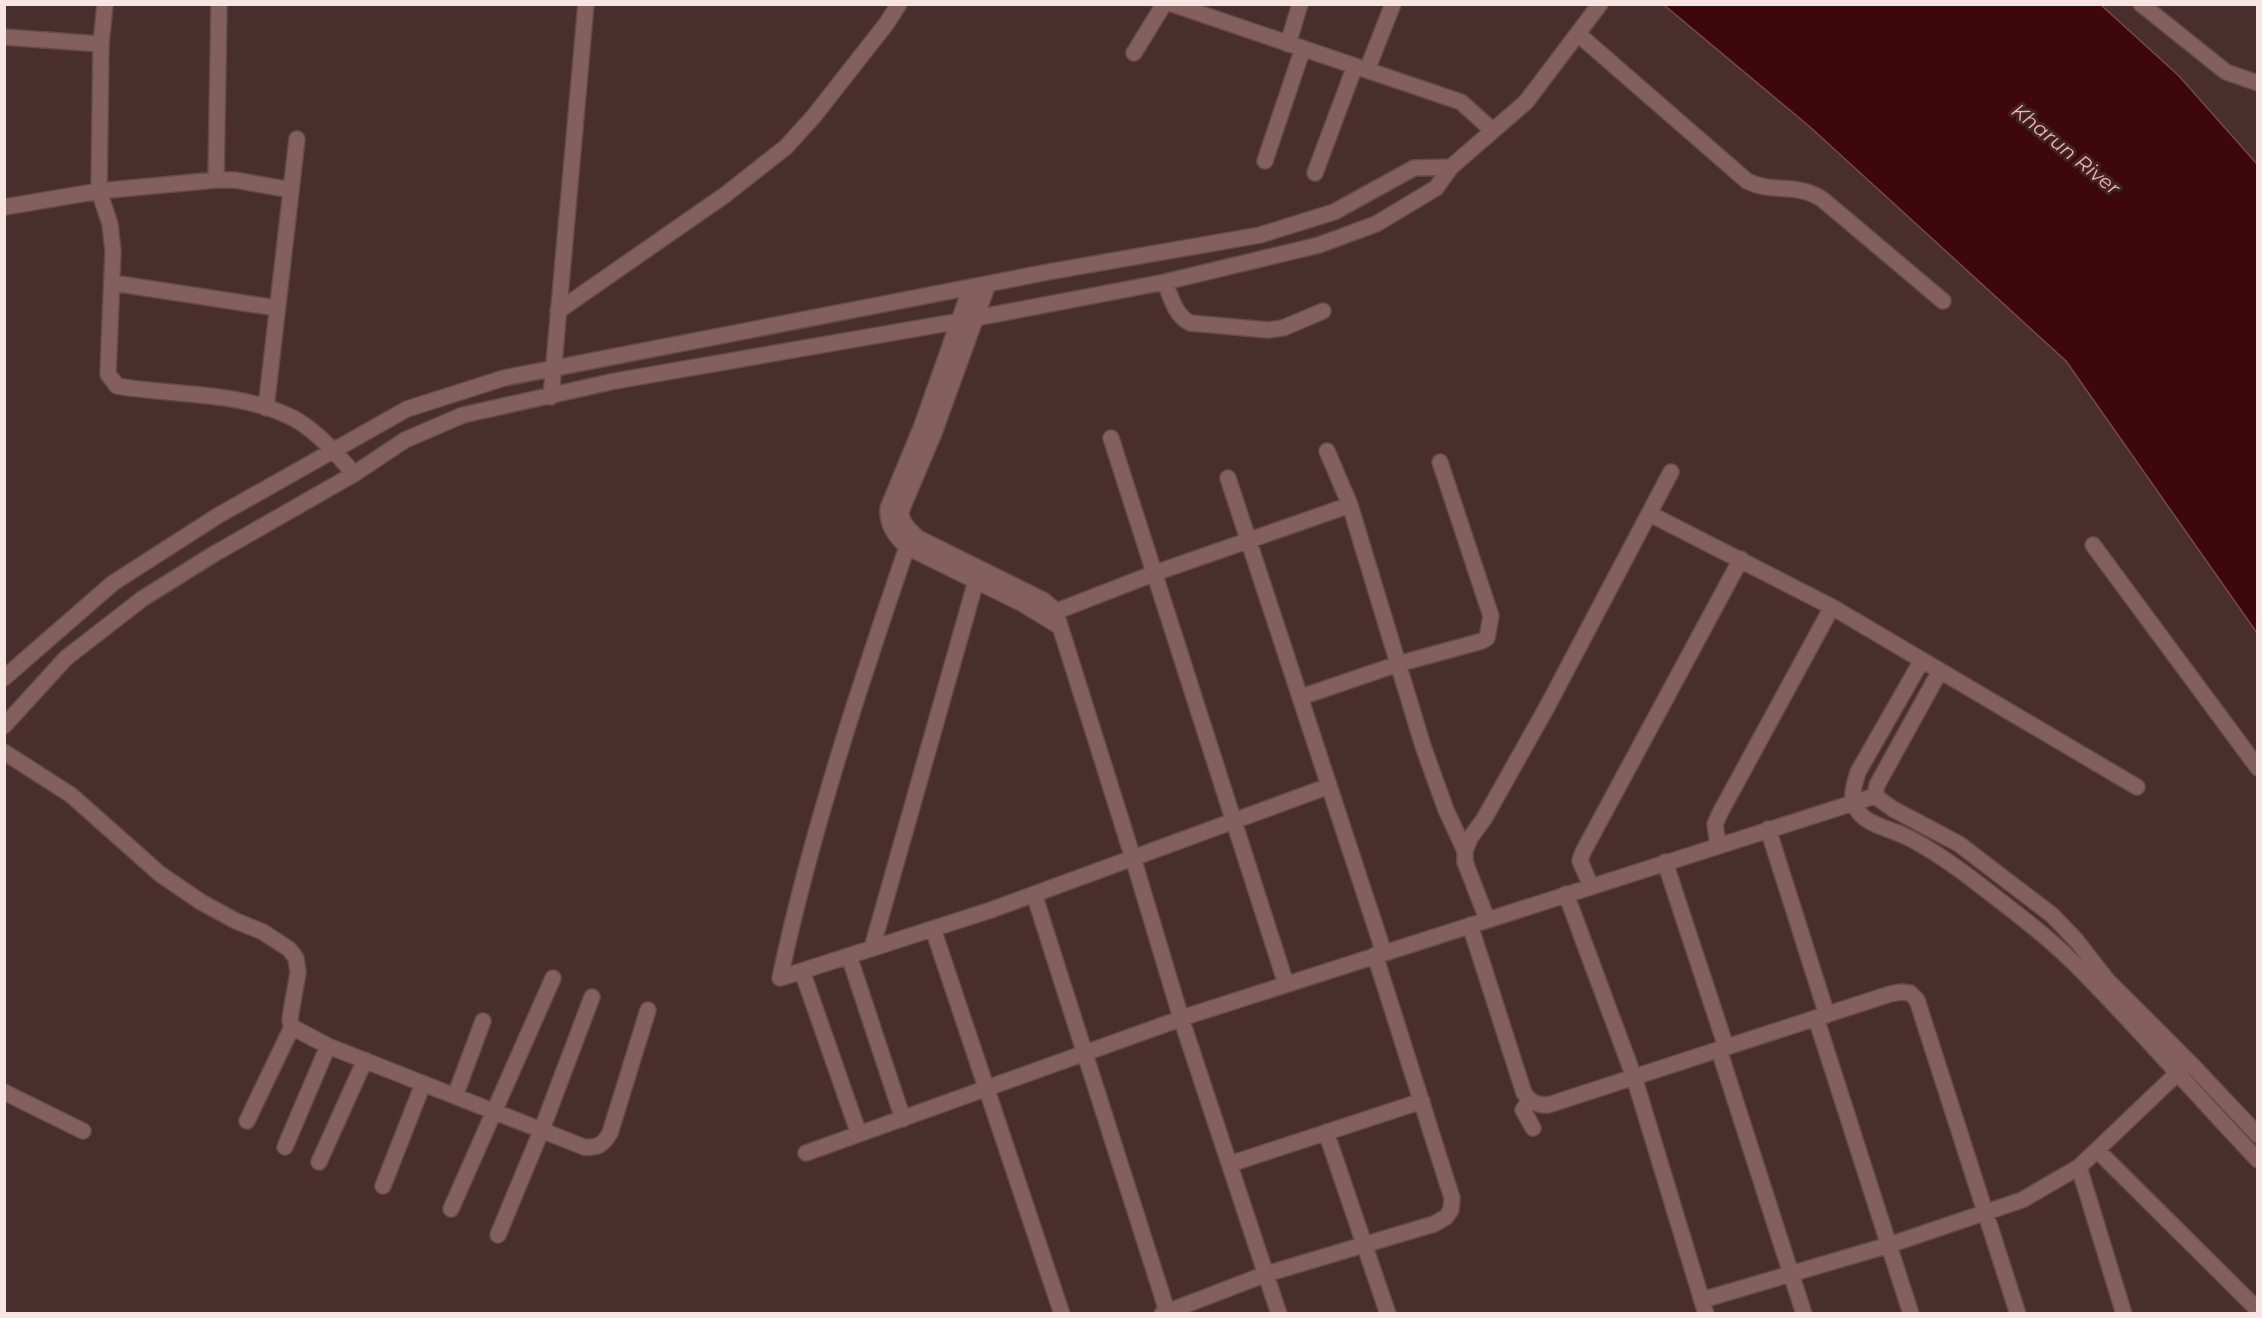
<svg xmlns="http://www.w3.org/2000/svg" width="2262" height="1318" viewBox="0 0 2262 1318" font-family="Montserrat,sans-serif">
  <rect width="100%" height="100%" fill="#482e2d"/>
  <path fill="#3d070b" stroke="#754a4c" stroke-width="1.5" d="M1664,5H2101L2179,76L2257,164V633L2066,361L1810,127Z"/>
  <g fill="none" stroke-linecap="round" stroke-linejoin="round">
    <defs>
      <path id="minor" d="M105,4L101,44L99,191L110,224L113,251L108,374L117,386C175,396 240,391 293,418C314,429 339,456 354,474
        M1172,4L1461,102L1492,130
        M2141,4L2226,72L2258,83
        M1578,34L1747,181C1772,194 1795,182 1822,199L1943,301
        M4,37L101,44
        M1288,44L1300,4
        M1134,53L1164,4
        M1367,70L1393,4
        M1265,161L1303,48
        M1315,173L1355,66
        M216,180L219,4
        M4,207L99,191L216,180H235L291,190
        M1165,282C1171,298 1175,315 1190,323L1268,330L1283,328L1323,311
        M113,283L277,308
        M988,284L934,433L901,511C901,523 909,530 918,538L1043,600L1055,610L1133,858L1181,1018L1279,1314
        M971,287L921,428L888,508C887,525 895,536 907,547L1023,604L1059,626
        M558,311L725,195L786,147L814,116L887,23L899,4
        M551,397L586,4
        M266,408L297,139
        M1111,438L1286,984
        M1327,451L1350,505L1423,746L1446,810L1465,851
        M1228,478L1384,953
        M1650,514L1832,607L2137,787
        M2093,545L2258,768
        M907,547C859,688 811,832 780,978L991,910L1329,786
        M1047,615L1155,573L1350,505
        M1922,660L1858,772C1854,785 1849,799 1858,811C1867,825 1891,829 1905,836C1932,849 1958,868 1981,886C2016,913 2051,939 2082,971C2142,1032 2199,1098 2258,1160
        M1940,671L1877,785L1875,796L1893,809L1959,844L2052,915L2076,940L2107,980L2190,1063L2258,1135
        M4,678L113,583L219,515L407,409L504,378L1048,272L1260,235L1334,212L1414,168L1451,167
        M1301,697L1398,664L1482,641L1487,638L1491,616L1440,462
        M4,726L66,658L142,599L214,554L354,474L405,440L463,415L615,381L960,321L1165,282L1319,245L1376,224L1436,188L1451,167L1526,102L1600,4
        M4,752L71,795L160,874L201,902L236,921L263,932L289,949L296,958L298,973L291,1012L290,1021L292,1027L328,1046L584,1147C598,1148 603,1145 610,1133L648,1010
        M1768,829L1827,1015
        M1718,845L1715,824L1720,813L1832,607
        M1665,862L1726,1047
        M1591,886L1580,861L1583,852L1741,559
        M1034,894L1168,1314
        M1566,894L1634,1077L1706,1314
        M1487,919L1465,862V851L1470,838L1484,819L1547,707L1671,472
        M1470,925L1524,1093C1531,1103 1537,1105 1548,1105L1890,994L1901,992L1910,993L1917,1000L2018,1314
        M933,929L1062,1314
        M872,948L976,581
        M849,956L903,1119
        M802,971L859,1134
        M1816,1018L1911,1314
        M1719,1050L1804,1314
        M4,1092L83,1131
        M455,1096L483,1021
        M1529,1101L1523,1110L1533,1128
        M247,1121L292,1027
        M1326,1132L1388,1314
        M285,1147L328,1046
        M2097,1150L2258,1310
        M806,1153L1191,1015L1875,796
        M319,1162L365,1060
        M1230,1164L1422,1101
        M2079,1167L2124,1314
        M383,1186L423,1084
        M451,1209L553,978
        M498,1235L542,1129L592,997
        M1702,1300L1889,1245L2022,1200L2079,1167L2184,1067
        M1162,1314L1266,1274L1434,1224L1446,1217L1451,1210L1452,1198L1375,955"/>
    </defs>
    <use href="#minor" stroke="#644b4a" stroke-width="18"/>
    <use href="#minor" stroke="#83605e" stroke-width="15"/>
  </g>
  <g text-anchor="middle" stroke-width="6" stroke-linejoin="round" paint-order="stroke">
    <g font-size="20" font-style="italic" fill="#f6b2ae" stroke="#3e2423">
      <text transform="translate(2066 149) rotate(39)" y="7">Kharun River</text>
    </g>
  </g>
  <rect width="2262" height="1318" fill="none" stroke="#f7e5e3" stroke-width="12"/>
</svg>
